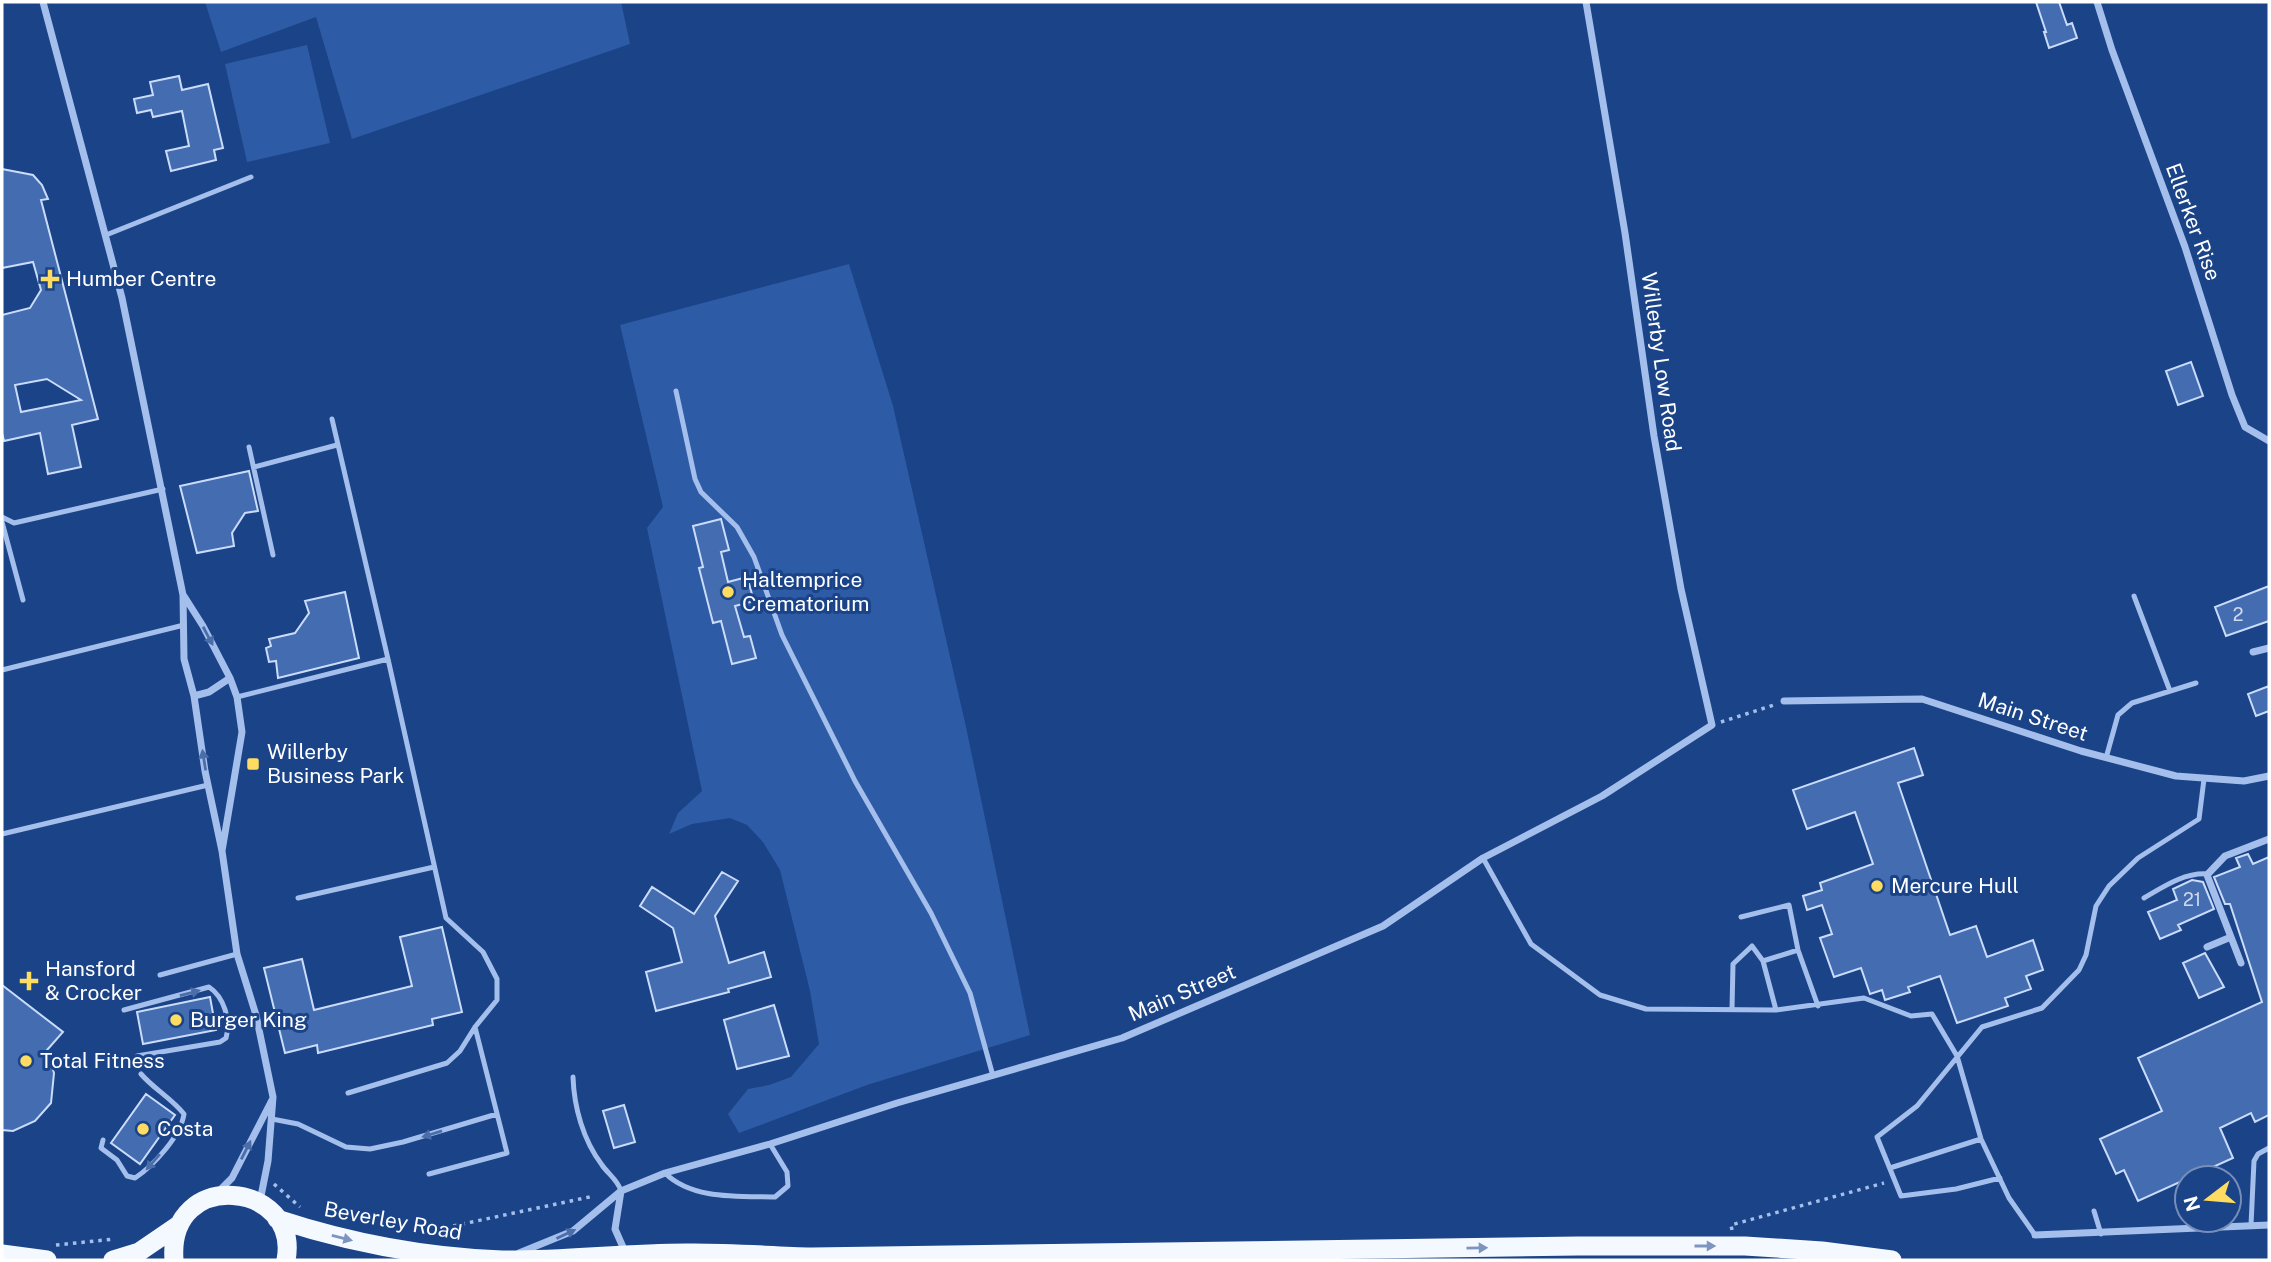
<svg xmlns="http://www.w3.org/2000/svg" width="2271" height="1262" viewBox="0 0 2271 1262" font-family="'Public Sans',sans-serif">
  <rect width="100%" height="100%" fill="#1b4388"/>
  <path fill="#2e5ba6" d="M205,2H621L630,44L352,139L316,17L221,52Z
    M307,45L330,143L247,162L225,64Z
    M849,264L893,406L966,727L1030,1035L867,1085L739,1133L728,1114L748,1089L769,1085L791,1077L819,1044L810,991L780,870L763,842L747,825L730,818L692,824L669,834L678,813L702,791L647,528L663,507L620,325Z"/>
  <path fill="#446cb1" stroke="#cadcf9" stroke-width="2" fill-rule="evenodd" d="M2036,2H2059L2067,25L2072,23L2077,38L2049,48L2044,32H2046Z
    M179,76L182,90L208,84L223,148L214,150L216,160L171,171L166,151L189,146L182,111L153,117L151,110L137,113L134,99L153,95L150,82Z
    M2,169L33,175L42,185L48,199L41,200L98,419L72,425L81,467L48,474L40,433L4,441L2,433V315L30,308L41,290L33,262L2,268ZM47,379L81,400L21,412L15,385Z
    M2191,362L2203,396L2178,405L2166,371Z
    M249,471L258,511L245,513L232,533L234,546L197,553L180,486Z
    M721,519L729,550L721,552L728,582L747,577L754,601L735,606L744,637L750,636L756,658L732,664L721,621L713,623L699,568L703,567L693,526Z
    M2269,586V621L2226,636L2215,607Z
    M345,592L359,658L278,678L276,661L269,662L266,648L271,646L269,639L295,633L309,613L305,601Z
    M2269,686V711L2256,716L2248,694Z
    M1914,748L1923,775L1898,783L1950,935L1976,926L1987,957L2033,940L2043,970L2026,976L2031,989L2005,998L2008,1006L1957,1023L1940,976L1908,987L1910,992L1885,1000L1882,990L1870,994L1861,968L1834,977L1820,938L1832,934L1822,905L1807,910L1803,896L1822,890L1820,883L1873,864L1855,812L1807,829L1793,790Z
    M2248,854L2253,864L2269,857V1115L2255,1122L2251,1113L2220,1128L2233,1158L2138,1201L2124,1170L2116,1174L2100,1139L2162,1111L2138,1058L2262,1002L2230,904H2225L2214,877L2240,867L2236,858Z
    M722,872L738,881L715,916L729,963L764,952L771,977L728,989L729,992L656,1011L646,972L682,962L673,928L640,906L652,887L694,914Z
    M2192,880L2203,882L2214,909L2178,925L2181,930L2160,939L2148,912L2177,900L2173,889Z
    M442,927L462,1012L432,1019L433,1025L318,1053L317,1045L285,1053L264,968L302,959L314,1010L412,986L400,937Z
    M2205,953L2224,987L2199,998L2183,963Z
    M2,985L63,1032L47,1050L54,1073L51,1103L35,1121L13,1131L2,1130Z
    M210,997L216,1030L143,1044L137,1012Z
    M774,1005L789,1056L737,1069L724,1020Z
    M146,1094L175,1115L140,1164L111,1143Z
    M624,1105L635,1142L614,1148L603,1111Z"/>
  <g fill="none" stroke-linecap="round" stroke-linejoin="round">
    <path stroke="#a4bfec" stroke-width="3.5" stroke-dasharray="3.5 5" stroke-linecap="butt" d="M1721,722L1774,705
      M274,1184L300,1207
      M1732,1230L1731,1225L1884,1183
      M420,1233L594,1196
      M56,1245L115,1239"/>
    <path stroke="#a4bfec" stroke-width="5" d="M106,235L251,177
      M676,391L695,479L701,492L737,527L754,557L782,635L855,781L931,913L970,993L993,1076
      M249,447L273,555
      M254,467L337,445
      M2,517L14,523L163,489
      M2,522L23,600
      M2134,596L2170,691
      M2,670L184,625
      M237,697L388,659L332,419
      M2106,758L2118,715L2132,703L2196,683
      M2,834L208,785
      M1483,858L1531,944L1600,995L1646,1009L1776,1010L1864,998L1911,1016L1932,1014L1957,1056L1981,1139L2009,1198L2035,1235
      M298,898L434,867
      M2144,898C2163,887 2185,872 2208,874
      M1741,917L1789,905L1798,950L1818,1006
      M1763,961L1798,950
      M160,975L237,954
      M1732,1009L1733,964L1752,946L1763,961L1776,1010
      M124,1010L209,987C224,997 231,1020 226,1038L220,1042L137,1056
      M573,1077C574,1107 583,1140 602,1165C608,1174 618,1180 621,1191
      M348,1093L447,1063L460,1051L475,1027L497,1000V979L483,952L446,918L388,659
      M272,1119L298,1124L346,1147L370,1149L403,1142L497,1114
      M103,1140L101,1148L117,1160L127,1176L135,1178C153,1166 181,1136 184,1114C171,1098 154,1089 141,1074
      M1890,1168L1981,1139
      M665,1173C692,1200 739,1196 775,1197L788,1186L787,1172L770,1144
      M429,1174L507,1153L475,1027
      M2000,1178L1956,1189L1901,1196L1877,1137L1917,1106L1982,1027L2042,1008L2079,970L2086,955L2096,906L2109,886L2138,858L2199,819L2204,779
      M2094,1211L2101,1234
      M2251,1225L2254,1161L2258,1154L2269,1148"/>
    <path stroke="#a4bfec" stroke-width="7" d="M43,2L122,298L183,595L184,659L194,696
      M2097,2L2112,50L2185,247L2232,395L2245,427L2269,441
      M184,596L203,626L230,678
      M2253,652L2269,648
      M1784,701L1922,699L2081,751L2176,776L2244,781L2269,776
      M222,851L242,732L237,697L230,678L209,692L194,696L205,771L222,851L237,954L256,1015L273,1097L268,1161L260,1201
      M2207,947L2231,937
      M2241,963L2207,875L2225,856L2269,839
      M621,1191L615,1229L626,1254
      M218,1192L232,1178L272,1100
      M2035,1235L2269,1225
      M519,1253L573,1231L621,1191L665,1173L770,1144L897,1103L1122,1038L1383,926L1483,858L1602,796L1712,725L1681,589L1654,436L1625,233L1586,2"/>
    <path stroke="#f4f8ff" stroke-width="19" d="M277,1219C350,1243 424,1257 502,1260C566,1261 630,1252 694,1253C733,1253 773,1256 812,1257L1578,1246H1745L1822,1251L1892,1260
      M2,1254L47,1260
      M113,1260L139,1252L180,1224
      M174,1260C167,1166 301,1182 286,1260"/>
  </g>
  <defs><path id="oneway-solid" d="M-6-.8H1V-3.2L6.5 0L1 3.2V.8H-6Z" transform="scale(1.75)"/></defs>
  <g fill="#4b6eab">
    <use href="#oneway-solid" transform="translate(208 636) rotate(62)"/>
    <use href="#oneway-solid" transform="translate(204 760) rotate(-99)"/>
    <use href="#oneway-solid" transform="translate(190 993) rotate(-15)"/>
    <use href="#oneway-solid" transform="translate(432 1134) rotate(163)"/>
    <use href="#oneway-solid" transform="translate(246 1150) rotate(-63)"/>
    <use href="#oneway-solid" transform="translate(153 1162) rotate(131)"/>
    <use href="#oneway-solid" transform="translate(566 1234) rotate(-25)"/>
  </g>
  <g fill="#7d94be">
    <use href="#oneway-solid" transform="translate(342 1238) rotate(14)"/>
    <use href="#oneway-solid" transform="translate(1705 1246)"/>
    <use href="#oneway-solid" transform="translate(1477 1248) rotate(-1)"/>
  </g>
  <g fill="#fddc61" stroke="#1b4388" stroke-width="2.5">
    <path d="M46.5 268.5h7v7h7v7h-7v7h-7v-7h-7v-7h7z"/>
    <circle cx="728" cy="592" r="7"/>
    <rect x="246" y="757" width="14" height="14" rx="3.5"/>
    <circle cx="1877" cy="886" r="7"/>
    <path d="M25.5 970.5h7v7h7v7h-7v7h-7v-7h-7v-7h7z"/>
    <circle cx="176" cy="1020" r="7"/>
    <circle cx="26" cy="1061" r="7"/>
    <circle cx="143" cy="1129" r="7"/>
  </g>
  <g text-anchor="middle" stroke-width="6" stroke-linejoin="round" paint-order="stroke">
    <g font-size="18" fill="#d0daec">
      <text x="2238" y="621">2</text>
      <text x="2192" y="906">21</text>
    </g>
    <g font-size="21" fill="#fff" stroke="#1b4388">
      <text transform="translate(2193 222) rotate(70)" y="7">Ellerker Rise</text>
      <text transform="translate(1661 362) rotate(82)" y="7">Willerby Low Road</text>
      <text transform="translate(2033 717) rotate(18)" y="7">Main Street</text>
      <text transform="translate(1182 993) rotate(-23)" y="7">Main Street</text>
      <text transform="translate(393 1221) rotate(10)" y="7">Beverley Road</text>
    </g>
    <g font-size="21" fill="#fff" stroke="#1b4388" text-anchor="start">
      <text x="66" y="286">Humber Centre</text>
      <text x="742" y="587">Haltemprice<tspan x="742" dy="24">Crematorium</tspan></text>
      <text x="267" y="759">Willerby<tspan x="267" dy="24">Business Park</tspan></text>
      <text x="1891" y="893">Mercure Hull</text>
      <text x="45" y="976">Hansford<tspan x="45" dy="24">&amp; Crocker</tspan></text>
      <text x="190" y="1027">Burger King</text>
      <text x="40" y="1068">Total Fitness</text>
      <text x="157" y="1136">Costa</text>
    </g>
  </g>
  <rect width="2271" height="1262" fill="none" stroke="#ffffff" stroke-width="7"/>
  <g transform="translate(2208 1199) rotate(254)"><circle r="33" fill="#1b4388" stroke="#768eb8" stroke-width="2"/>
  <path d="M0-5L12 26L0 18L-12 26Z" fill="#fddc61"/>
  <text y="-10" font-size="19" font-weight="bold" text-anchor="middle" fill="#ffffff">N</text>
  </g>
</svg>
